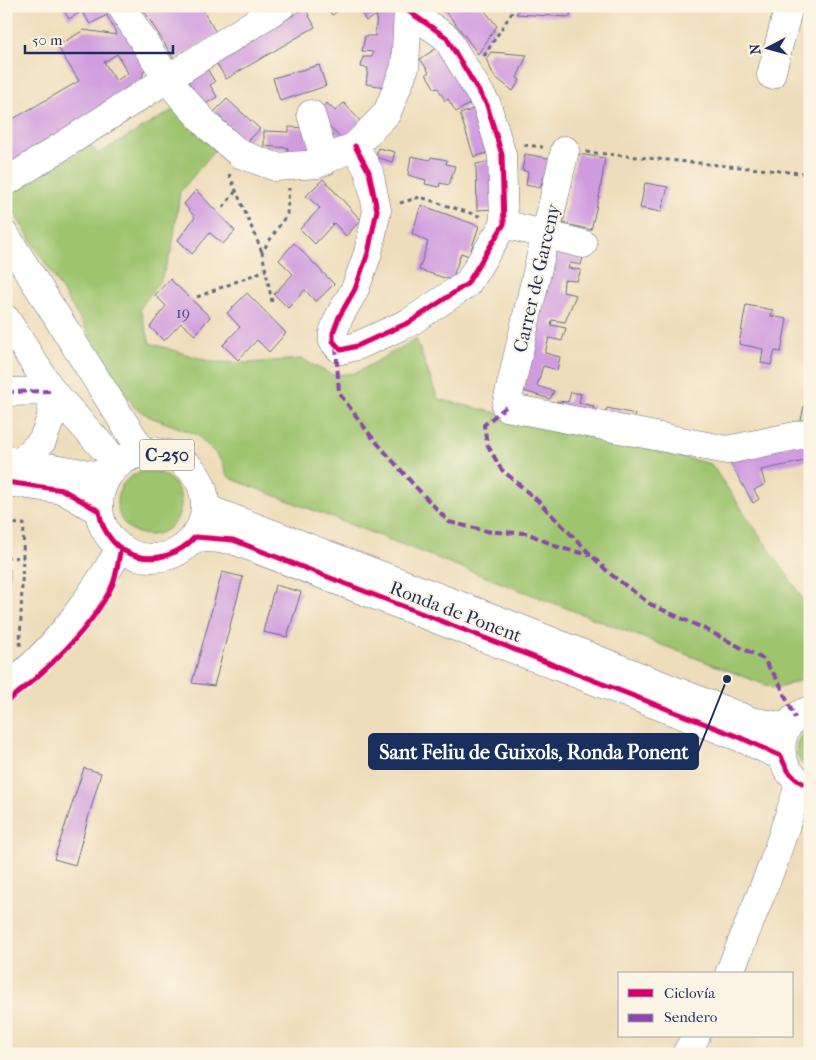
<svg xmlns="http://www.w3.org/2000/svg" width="816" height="1060" viewBox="0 0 816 1060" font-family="'IM FELL French Canon',serif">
  <rect width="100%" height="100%" fill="#fcf5e5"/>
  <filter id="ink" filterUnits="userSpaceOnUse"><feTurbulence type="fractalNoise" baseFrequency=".02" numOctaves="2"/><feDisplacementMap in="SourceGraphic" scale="10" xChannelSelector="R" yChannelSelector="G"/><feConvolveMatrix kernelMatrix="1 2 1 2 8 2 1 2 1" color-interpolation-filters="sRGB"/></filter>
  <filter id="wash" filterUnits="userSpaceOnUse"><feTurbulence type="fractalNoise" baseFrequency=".0096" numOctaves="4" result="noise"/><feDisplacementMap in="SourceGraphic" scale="20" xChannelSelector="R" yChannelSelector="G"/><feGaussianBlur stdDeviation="1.12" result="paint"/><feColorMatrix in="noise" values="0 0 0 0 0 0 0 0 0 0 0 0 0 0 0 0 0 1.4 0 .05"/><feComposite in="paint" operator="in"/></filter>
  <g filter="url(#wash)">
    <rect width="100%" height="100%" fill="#eeddba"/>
    <path fill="#9ec46e" stroke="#5c7a66" d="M178,107L215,150L180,192L172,249L161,279L140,309L150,343L212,362L248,363L302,359L332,375L356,373L416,339L438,399L711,464L810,609V677L776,689L232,479L226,474L223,464L215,453L196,434L150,417L134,407L13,211L11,204L13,193L91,145L98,154Z
      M117 503a32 32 0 1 1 64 0a32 32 0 1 1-64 0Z
      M810,728V771C792,760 791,739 810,728Z"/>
    <g id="blocks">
      <path fill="#d09cdf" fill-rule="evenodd" d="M61,6H111L147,62L141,80L6,168V123L79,81L57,46L84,30L117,35L107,15L90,24L82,11L69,19ZM117,54L128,73L116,81L104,62Z
        M141,6H200L217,34L174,59Z
        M326,6H340L341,9L332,15Z
        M357,6H398L391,88L366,84L368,68L361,67L363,57H372L373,52L362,51L365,36H375L377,15L366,21Z
        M440,6H481L497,26L478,54L456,24Z
        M521,6H571L570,17L516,14Z
        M305,8L315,27L226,79L216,62Z
        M440,46L476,100L456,112L448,99L445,101L438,88L435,89L426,74L429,72L420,59Z
        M491,52L527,55L517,78L520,80L513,91L494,76L486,59Z
        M319,65L326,86L280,101L273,78Z
        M206,67L215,82L210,85L217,97L202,106L187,80Z
        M227,99L260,129L247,142L214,112Z
        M327,103L335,111L344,103L361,122L342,140L321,118L320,109Z
        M478,107L493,151L474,157L460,114Z
        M289,127L306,128L310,156L288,155V148L264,146V131L289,132Z
        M378,148L395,152L392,162L376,157Z
        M525,154L553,159L550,177L544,176L540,188L526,185L528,172L522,170Z
        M577,154L605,158L600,192L591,230L563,223Z
        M411,156L430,160L431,157L447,160L446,164L455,166L449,185L440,183L439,187L425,184L426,180L408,175Z
        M494,161L497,209L477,210L476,164Z
        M323,179L361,220L346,236L334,223L315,244L300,229L320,208L306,196Z
        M645,183L668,187L661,212L640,208Z
        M196,190L235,231L223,244L210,233L192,254L178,240L195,217L184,204Z
        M421,205L479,226L469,256L461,253L452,280L419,270L428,242L412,234Z
        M294,243L334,284L316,302L305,290L288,308L274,294L293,274L279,260Z
        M557,246L584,253L581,265L570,263L568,268L581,270L577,281L564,280L563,292L576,295L565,322L552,320L551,325L566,328L562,341L549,338L545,353L560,357L557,370L543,366L537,386L554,391L550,399L520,390Z
        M170,279L210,317L195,335L181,323L164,341L150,327L166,306L155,295Z
        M247,293L286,333L269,352L257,340L238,360L223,345L240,327L227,313Z
        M746,305L773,310L771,316L787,319L781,352L775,351L771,365L761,363L763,349L739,344Z
        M571,392L581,394L579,403L594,406L591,416L556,410L557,401L568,402Z
        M804,406L810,408V424L800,425Z
        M607,408L635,414L632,424L604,417Z
        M810,440V460L761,470L765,484L754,490L759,499L753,503L728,459Z
        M6,569H10L9,646L6,648Z
        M222,572L243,577L214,686L192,683Z
        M275,585L301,592L287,637L263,632Z
        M84,768L101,773L75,865L54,859Z"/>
    </g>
  </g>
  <g filter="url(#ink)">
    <use href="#blocks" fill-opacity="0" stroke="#656c7e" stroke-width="1"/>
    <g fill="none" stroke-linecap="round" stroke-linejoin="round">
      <defs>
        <path id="minor" d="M121,6L167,78L185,101L210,128L240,154L276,167L317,164L355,146L387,113L405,67L408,11L407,6
          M771,75L789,6
          M311,114L325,161
          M355,146L369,172L377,210L368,253L355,289L339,317L333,333V341L341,350L357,346L410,322L467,284L504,224L502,155L487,105L446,37L408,11
          M565,150L506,407L727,450L810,433
          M6,182L281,6
          M504,224L583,244
          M6,236L143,453
          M6,319L52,391L118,464
          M6,392L52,391L51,418L42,441L22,461
          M6,687C55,652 89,599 121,548
          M729,974L773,864L800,782
          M686,1054L696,1036"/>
        <path id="major" d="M99 505a53 53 0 1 1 106 0a53 53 0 1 1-106 0Z
          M6,460L107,477
          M6,482L63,490L99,511
          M205,508L506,623L751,721L786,727
          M195,537L233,540L739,737L781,756
          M810,710C772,721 772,775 810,786"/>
      </defs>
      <use href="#minor" stroke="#656c7e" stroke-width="29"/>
      <use href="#major" stroke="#656c7e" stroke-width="29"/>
      <path stroke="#656c7e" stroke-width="3" stroke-dasharray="4 4" stroke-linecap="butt" d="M484,56L516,6
        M524,145L543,147
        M586,152L810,174
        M229,174L262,252
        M400,203L420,197L482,217
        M223,207L236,191
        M197,297L266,270
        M272,302L262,252L287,214L289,188
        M6,523L24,524L20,646
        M6,557L23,558"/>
      <use href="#minor" stroke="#fff" stroke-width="28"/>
      <use href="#major" stroke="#fff" stroke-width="28"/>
      <path stroke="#8e44ad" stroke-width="4" stroke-dasharray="8 4" stroke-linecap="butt" d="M336,346L339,393L371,436L413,484L449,522L491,532L527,533L560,548L591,555
        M6,392L52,391
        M506,407L484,425L487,444L501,469L538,501L609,573L650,604L707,630L763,659L778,680L795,718"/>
      <defs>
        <path id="cycleway" d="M355,146L369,172L377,210L368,253L355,289L339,317L333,333V341L341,350L357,346L410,322L467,284L504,224L502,155L487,105L446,37L408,11
          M6,482L63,490L99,511C107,561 162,573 195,537L233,540L739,737L781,756C786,771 795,782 810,786
          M6,702C43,675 92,628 112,586C117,575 118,560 121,548"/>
      </defs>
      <use href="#cycleway" stroke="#fcf5e5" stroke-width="8"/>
      <use href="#cycleway" stroke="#d6006c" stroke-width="5"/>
    </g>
  </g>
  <g text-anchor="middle" stroke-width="4" stroke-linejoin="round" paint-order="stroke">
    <g font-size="16" fill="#484a7e">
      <text x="183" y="318">19</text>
    </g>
    <rect fill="#fcf5e5" stroke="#5e6a86" stroke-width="1" x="139.5" y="439.5" width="55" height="31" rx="4"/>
    <g font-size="18" font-weight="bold" fill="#1b2f5e">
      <text x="167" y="461">C-250</text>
    </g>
    <g font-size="19" fill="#1b2f5e" stroke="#fcf5e5">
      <text transform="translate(536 278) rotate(-77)" y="7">Carrer de Garceny</text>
      <text transform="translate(456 611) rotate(21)" y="7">Ronda de Ponent</text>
    </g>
  </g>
  <path fill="none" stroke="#1b2f5e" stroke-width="2" d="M727 679L698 752"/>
  <circle fill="#1b2f5e" stroke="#fcf5e5" stroke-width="2" cx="727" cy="679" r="5"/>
  <rect fill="#1b2f5e" stroke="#1b2f5e" stroke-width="2" x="369" y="734" width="329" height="35" rx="5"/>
  <g font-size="20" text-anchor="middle" font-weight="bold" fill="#fff">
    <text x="534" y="759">Sant Feliu de Guixols, Ronda Ponent</text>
  </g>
  <rect width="816" height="1060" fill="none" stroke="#fcf5e5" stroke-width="25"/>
  <rect x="618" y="972" width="175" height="65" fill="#fcf5e5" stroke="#a2a6af"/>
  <rect x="628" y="989" width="25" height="8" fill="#d6006c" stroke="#a2a6af"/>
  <text x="664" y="998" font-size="15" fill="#1b2f5e">Ciclovía</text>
  <rect x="628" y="1014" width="25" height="8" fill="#8e44ad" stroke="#a2a6af"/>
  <text x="664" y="1022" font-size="15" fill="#1b2f5e">Sendero</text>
  <g transform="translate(768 48) rotate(264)" stroke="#fcf5e5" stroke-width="4" paint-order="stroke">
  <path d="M0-4L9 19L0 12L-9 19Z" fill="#1b2f5e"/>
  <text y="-8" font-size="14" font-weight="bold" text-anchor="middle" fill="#1b2f5e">N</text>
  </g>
  <path d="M25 45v8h148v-8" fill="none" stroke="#1b2f5e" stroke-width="2.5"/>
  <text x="32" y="45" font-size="15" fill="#1b2f5e" stroke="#fcf5e5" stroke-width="4" paint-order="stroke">50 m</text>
</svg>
